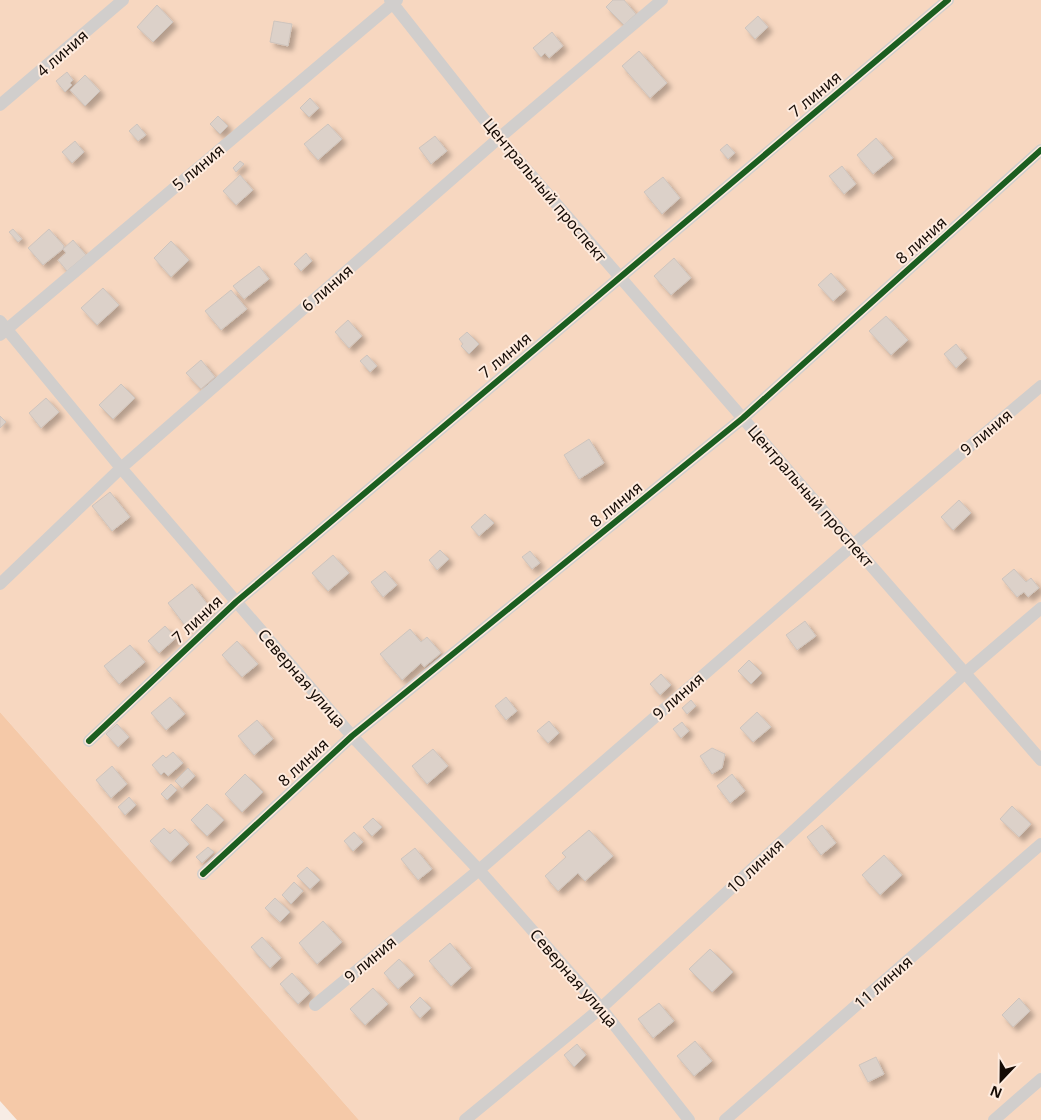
<svg xmlns="http://www.w3.org/2000/svg" width="1041" height="1120" viewBox="0 0 1041 1120" font-family="'Noto Sans',sans-serif">
  <defs>
    <filter id="shadow"><feDropShadow dx="4.5" dy="4.5" stdDeviation="2.5" flood-color="#0004"/></filter>
  </defs>
  <rect width="100%" height="100%" fill="#f7ece5"/>
  <path fill="#f7d7c0" d="M0,0H1041V1120H359L0,712Z"/>
  <path fill="#f5c9a8" d="M0,712L359,1120H17L0,1101Z"/>
  <path fill="#dcd1c9" stroke="#cec4bd" filter="url(#shadow)" d="M613,0H624L636,14L624,25L606,7Z
    M157,5L173,22L153,42L137,27Z
    M758,16L768,27L755,39L745,28Z
    M274,21L292,24L288,46L270,42Z
    M552,32L563,46L549,58L545,53L541,57L533,48Z
    M639,51L667,83L650,98L622,66Z
    M67,72L73,80L70,83L72,85L65,92L56,81Z
    M85,75L100,91L85,106L70,90Z
    M310,98L319,108L309,117L300,108Z
    M218,116L228,126L220,134L210,124Z
    M137,124L146,135L138,141L129,131Z
    M328,124L342,139L318,160L304,144Z
    M435,136L447,151L431,164L419,148Z
    M876,138L893,158L873,174L857,155Z
    M75,141L84,152L72,163L62,152Z
    M727,144L735,153L728,159L720,150Z
    M240,161L244,164L236,172L233,168Z
    M842,166L856,184L844,194L829,176Z
    M240,175L253,190L236,205L223,191Z
    M663,177L680,198L662,214L644,192Z
    M13,229L22,239L18,242L9,232Z
    M49,229L64,246L63,249L43,265L28,248Z
    M73,240L86,255L67,271L58,260L66,253L63,249Z
    M171,241L189,260L171,277L154,258Z
    M306,253L312,261L301,271L294,264Z
    M674,258L691,278L671,295L654,276Z
    M259,266L269,279L244,299L233,286Z
    M831,273L846,290L833,301L818,285Z
    M103,288L119,305L97,325L81,308Z
    M231,290L247,309L221,330L205,311Z
    M886,316L908,340L891,355L869,331Z
    M348,320L362,336L349,348L335,332Z
    M467,332L479,344L469,354L461,346L463,344L459,339Z
    M956,344L967,358L956,368L944,354Z
    M367,355L377,366L370,372L360,361Z
    M201,360L215,377L201,389L186,373Z
    M121,384L135,398L113,419L99,405Z
    M46,398L59,412L41,428L29,413Z
    M0,416L6,422L0,428Z
    M589,439L604,463L579,479L564,455Z
    M110,492L130,517L112,531L92,506Z
    M959,500L971,513L953,530L941,517Z
    M485,514L494,523L479,536L471,527Z
    M440,550L449,559L437,570L429,560Z
    M530,551L540,563L532,569L522,557Z
    M333,555L349,573L328,591L312,573Z
    M1014,569L1026,582L1031,578L1039,588L1028,597L1024,592L1017,597L1002,579Z
    M385,571L397,585L383,597L371,582Z
    M192,584L211,609L187,628L168,603Z
    M805,621L816,636L797,650L786,635Z
    M165,626L176,638L159,653L148,641Z
    M410,629L421,642L427,637L441,653L424,667L421,663L402,680L380,654Z
    M237,641L258,664L242,677L222,655Z
    M130,645L145,662L119,684L104,666Z
    M749,660L762,673L751,684L738,671Z
    M661,674L671,685L660,695L650,684Z
    M170,697L185,714L166,730L151,713Z
    M506,697L517,711L506,720L495,706Z
    M691,700L696,706L687,714L682,708Z
    M757,712L771,727L753,742L740,728Z
    M257,720L273,739L254,755L238,736Z
    M549,721L559,733L548,743L537,731Z
    M682,722L689,731L681,738L673,729Z
    M117,724L129,737L118,747L106,734Z
    M712,748L725,754L722,768L712,774L700,756Z
    M433,749L448,766L427,784L412,766Z
    M173,752L183,763L168,776L164,772L161,775L152,765L163,755L166,758Z
    M112,766L127,784L111,798L96,780Z
    M188,768L195,776L182,788L175,781Z
    M245,774L263,792L242,812L225,794Z
    M732,774L745,791L730,803L717,786Z
    M171,784L177,790L167,800L161,794Z
    M129,797L136,805L125,815L118,807Z
    M207,804L224,820L207,836L191,820Z
    M1012,806L1031,824L1019,837L1000,819Z
    M373,818L382,827L372,836L363,827Z
    M822,825L836,843L821,855L807,837Z
    M164,828L170,834L175,829L189,844L170,862L150,841Z
    M589,830L613,856L585,881L578,873L558,891L545,876L566,857L562,853Z
    M354,832L363,842L353,851L344,841Z
    M208,847L214,852L202,863L196,857Z
    M415,848L432,869L418,880L401,859Z
    M884,855L902,875L880,895L862,875Z
    M307,867L320,880L310,889L297,876Z
    M294,882L303,891L291,904L282,895Z
    M275,898L290,912L280,922L265,908Z
    M323,921L342,942L317,964L299,943Z
    M262,937L281,958L270,968L251,947Z
    M450,943L471,968L451,986L429,961Z
    M710,949L733,972L712,992L689,969Z
    M399,959L414,975L398,989L384,973Z
    M292,973L310,993L298,1004L280,984Z
    M373,988L388,1004L365,1025L350,1009Z
    M420,997L431,1008L420,1018L410,1007Z
    M1019,998L1030,1011L1013,1027L1002,1015Z
    M659,1003L674,1021L653,1038L638,1019Z
    M695,1041L712,1061L694,1076L677,1056Z
    M577,1044L586,1055L574,1067L564,1055Z
    M876,1057L884,1074L868,1082L859,1065Z"/>
  <g fill="none" stroke-linecap="round" stroke-linejoin="round">
    <path stroke="#d1cecc" stroke-width="12" d="M390,0L499,138L853,545L1041,760
      M0,105L123,0
      M0,321L121,468L352,736L479,870L601,1008L689,1120
      M0,335L397,0
      M0,584L121,468L499,138L662,0
      M89,741L236,602L948,0
      M203,874L352,736L743,418L1041,150
      M315,1005L479,870L853,545L1041,386
      M465,1120L601,1008L965,673L1041,608
      M725,1120L1041,844
      M994,1120L1041,1079"/>
    <defs>
      <path id="cycleway" d="M89,741L236,602L948,0
        M203,874L352,736L743,418L1041,150"/>
    </defs>
    <use href="#cycleway" stroke="#feebde" stroke-width="9"/>
    <use href="#cycleway" stroke="#1b5e20" stroke-width="6"/>
  </g>
  <g text-anchor="middle" stroke-width="4" stroke-linejoin="round" paint-order="stroke">
    <g font-size="16" fill="#150b05" stroke="#feebde">
      <text transform="translate(62 53) rotate(-41)" y="6">4 линия</text>
      <text transform="translate(815 94) rotate(-40)" y="6">7 линия</text>
      <text transform="translate(198 167) rotate(-40)" y="6">5 линия</text>
      <text transform="translate(545 190) rotate(50)" y="6">Центральный проспект</text>
      <text transform="translate(921 240) rotate(-42)" y="6">8 линия</text>
      <text transform="translate(327 288) rotate(-41)" y="6">6 линия</text>
      <text transform="translate(505 355) rotate(-40)" y="6">7 линия</text>
      <text transform="translate(986 432) rotate(-40)" y="6">9 линия</text>
      <text transform="translate(811 496) rotate(49)" y="6">Центральный проспект</text>
      <text transform="translate(616 504) rotate(-39)" y="6">8 линия</text>
      <text transform="translate(197 619) rotate(-43)" y="6">7 линия</text>
      <text transform="translate(302 678) rotate(49)" y="6">Северная улица</text>
      <text transform="translate(678 696) rotate(-41)" y="6">9 линия</text>
      <text transform="translate(303 762) rotate(-43)" y="6">8 линия</text>
      <text transform="translate(755 866) rotate(-43)" y="6">10 линия</text>
      <text transform="translate(370 959) rotate(-40)" y="6">9 линия</text>
      <text transform="translate(574 978) rotate(49)" y="6">Северная улица</text>
      <text transform="translate(883 982) rotate(-41)" y="6">11 линия</text>
    </g>
  </g>
  <g transform="translate(1001 1080) rotate(202)" stroke="#feebde" stroke-width="4" paint-order="stroke">
  <path d="M0-4L9 19L0 12L-9 19Z" fill="#150b05"/>
  <text y="-8" font-size="14" font-weight="bold" text-anchor="middle" fill="#150b05">N</text>
  </g>
</svg>
